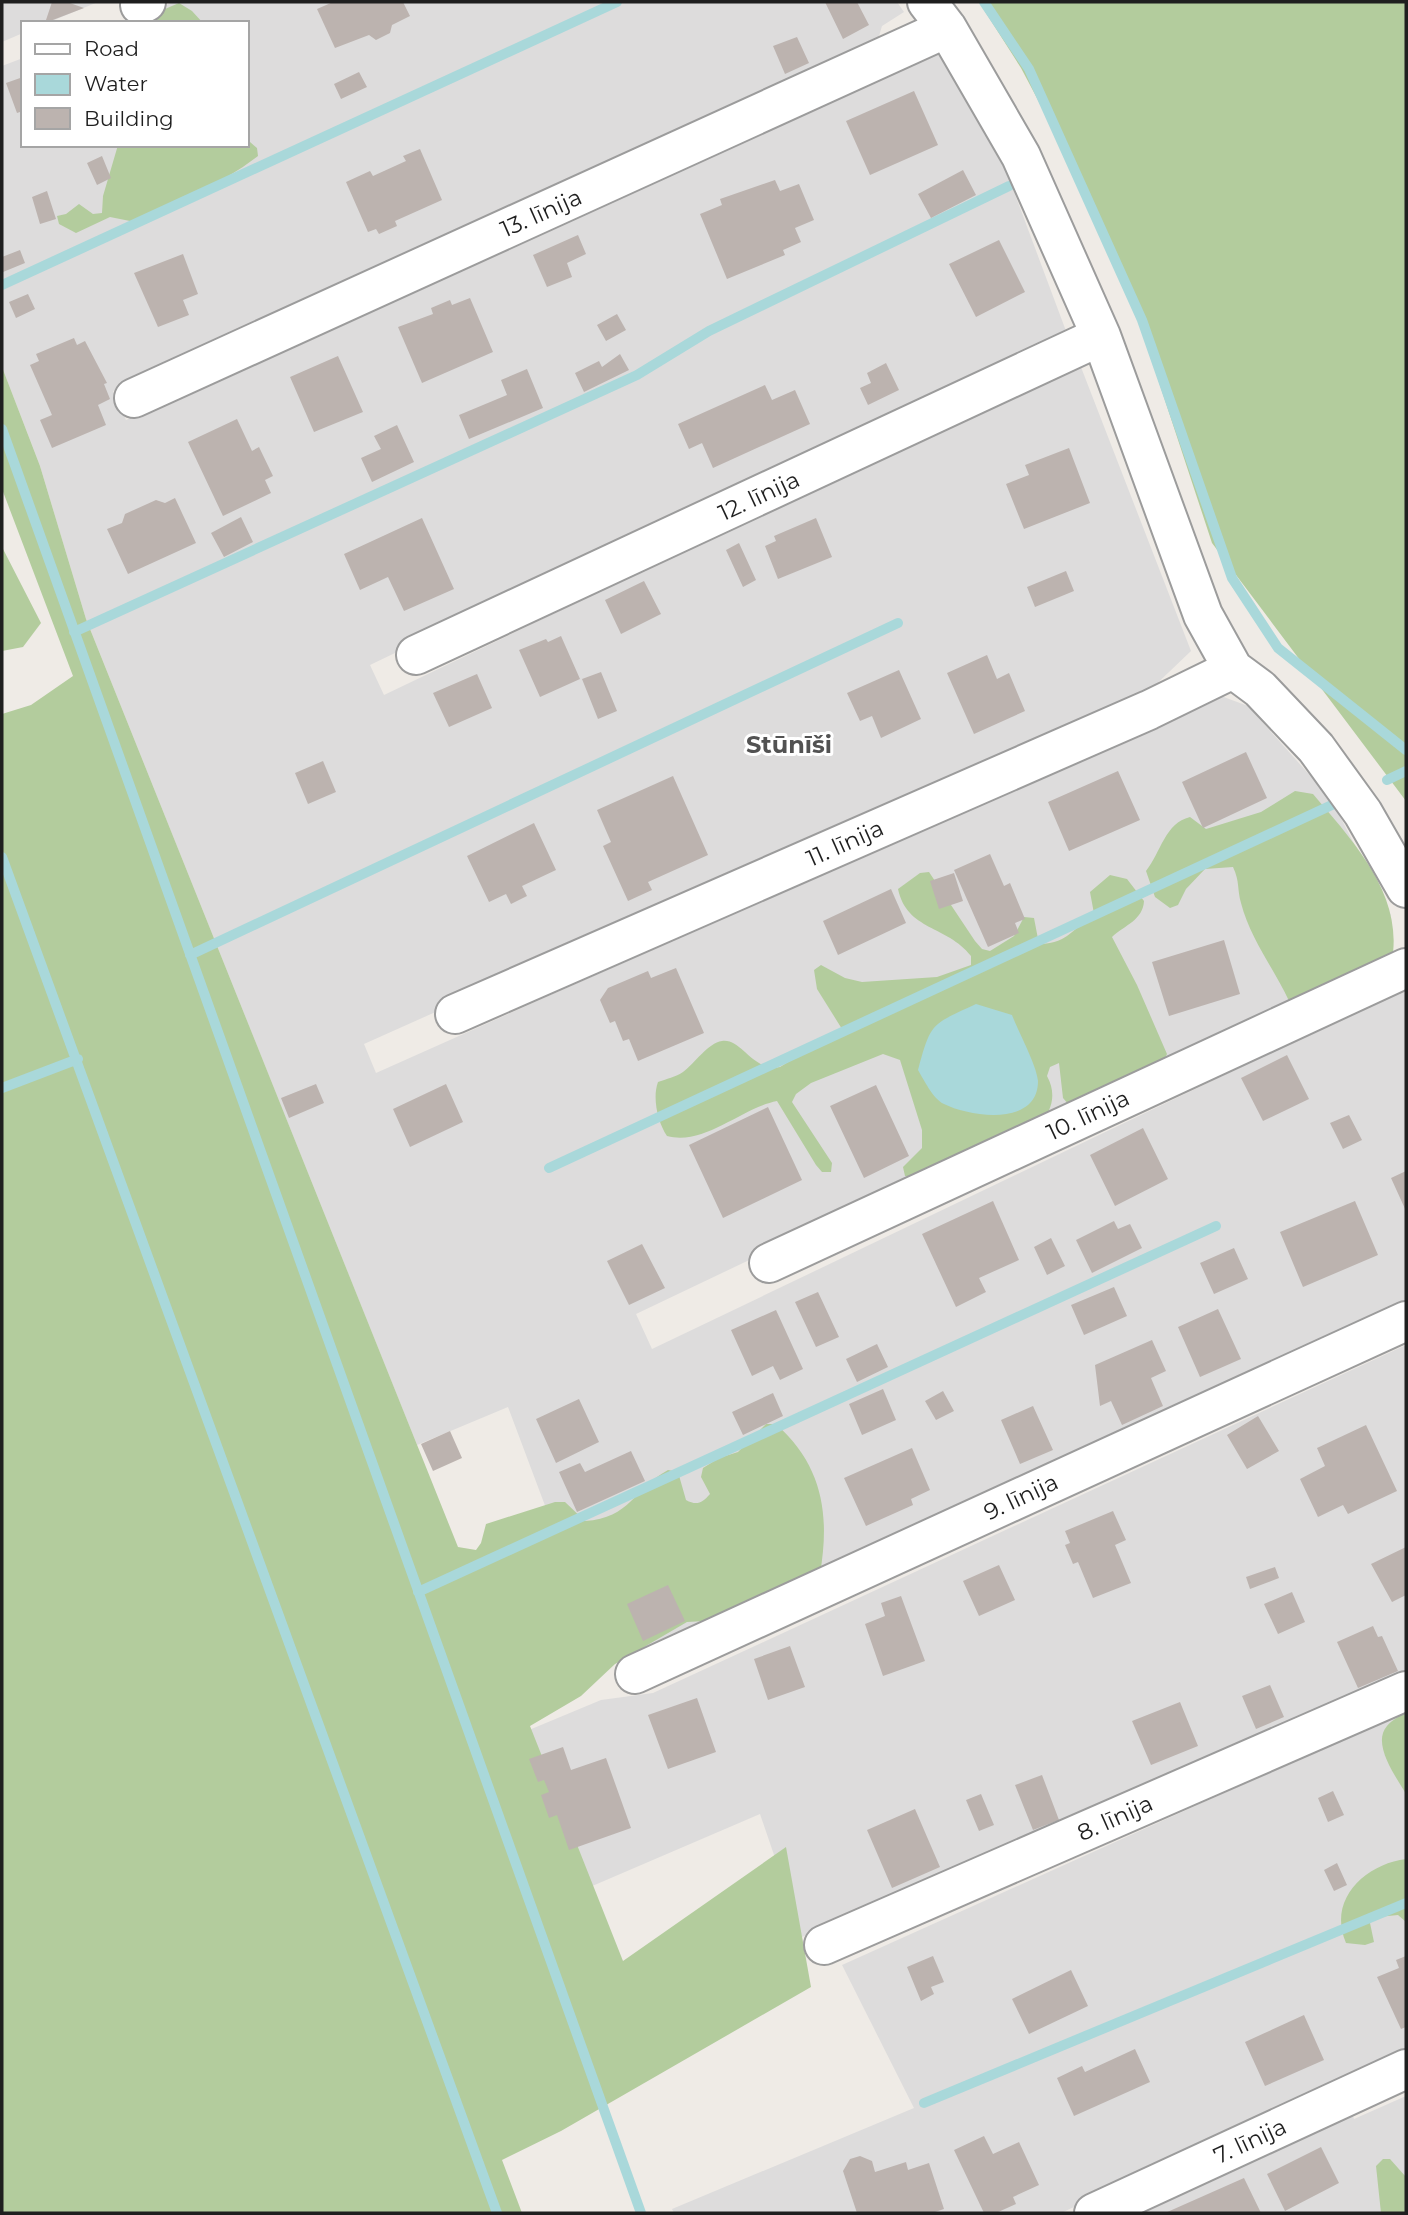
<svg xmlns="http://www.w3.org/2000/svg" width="1408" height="2215" viewBox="0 0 1408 2215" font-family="Montserrat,sans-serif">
  <rect width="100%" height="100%" fill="#efebe6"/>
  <path fill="#dddcdc" d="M2,2H98L47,23H23V33L2,42Z
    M173,2H897L904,12L882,26L876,46L113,391L126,420L938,53L1007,173L1066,331L370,665L384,695L1079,362L1191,651L1146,694L364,1044L376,1073L1221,696L1248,706L1331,799L1391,915L1383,958L636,1314L652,1349L1406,988V1303L606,1668L508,1407L417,1445L86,619L40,466L2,367V66L23,58V145H247V23H124Z
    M1406,1345V1671L802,1937L760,1814L569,1896L505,1740L601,1700L653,1693Z
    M1406,1711V2054L1061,2213H674L672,2209L914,2108L842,1965Z
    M1406,2096V2213H1125L1351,2111L1354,2119Z"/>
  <path fill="#b3cc9d" d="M979,2H1406V801L1212,543L1123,273L1072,164L1021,68Z
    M179,3L192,11L203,23H132Z
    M250,142L257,148L258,156C223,183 183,200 145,224L110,217L76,233L59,224L57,216L66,214L79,204L93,214L102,213L103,196L118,145H247Z
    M2,367L40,466L86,619L458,1547L476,1550L481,1543L486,1524L555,1502H565L585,1521C631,1518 633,1489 668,1470L678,1472L686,1500C697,1506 702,1503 710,1494L701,1477L703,1468L719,1458L738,1452L766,1424H776C823,1466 830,1515 820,1574L705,1621L687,1622L615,1664L581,1696L530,1726L623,1961L786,1847L811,1987L561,2131L502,2160L522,2213H2V714L31,705L73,676L2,489Z
    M2,547L41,623L23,647L2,651Z
    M1295,791L1313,794C1351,839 1400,890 1393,953L1289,1001C1274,969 1250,938 1241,903C1237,889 1240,882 1233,867L1205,869L1186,889L1178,905L1170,908L1155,897L1146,871C1161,852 1165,823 1190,817L1206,829L1261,812Z
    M929,872L975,941L982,949L990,951L1014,936L1024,917L1034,918L1039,944C1072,943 1070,926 1095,919L1090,892L1110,875L1127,879L1144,901C1143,920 1125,925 1112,937L1137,985L1167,1054L1163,1062L1069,1105L1063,1098L1059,1063L1050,1067L1047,1076C1057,1094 1052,1111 1039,1125C1030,1135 943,1168 924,1176H905L903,1167L922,1148V1130L900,1060L883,1054L811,1083L796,1094L792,1102L832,1163L831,1172H822L816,1165L777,1101C741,1108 705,1146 667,1136C658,1123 652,1098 658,1082C666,1079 676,1077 683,1072C695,1063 708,1043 722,1041C742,1038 752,1072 780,1067L842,1029L817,989L814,970L821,965L845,978L862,982L937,977L971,965V956C947,925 907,931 898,889L920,873Z
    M1406,1712V1794C1397,1778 1371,1744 1387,1726C1392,1720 1400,1716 1406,1712Z
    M1406,1859V1922L1398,1915L1378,1917L1370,1923L1374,1942L1365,1945L1346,1943C1327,1899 1366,1864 1406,1859Z
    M1383,2159H1390L1406,2177V2213H1381L1376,2166Z"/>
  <path fill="#a9d8da" d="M976,1004L1012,1015C1018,1031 1037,1066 1038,1081C1038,1127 970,1117 944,1104C933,1099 924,1080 918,1070C931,1022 931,1025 976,1004Z"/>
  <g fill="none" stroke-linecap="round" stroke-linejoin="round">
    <path stroke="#a9d8da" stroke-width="10" d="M984,2L1029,69L1142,320L1232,578L1278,648L1406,750
      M2,285L617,2
      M2,429L641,2213
      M74,632L637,375L709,331L1009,186
      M1387,780L1406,771
      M2,857L497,2213
      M190,955L898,623
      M2,1088L78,1059
      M549,1168L1334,804
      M418,1592L1216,1226
      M924,2103L1406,1903"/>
  </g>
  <path fill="#bcb3af" d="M52,2H67L84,8L45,23Z
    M333,2H403L410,16L392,25L390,33L376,40L369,35L335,48L317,9Z
    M825,2H857L869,25L843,39Z
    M797,37L809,63L785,74L773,46Z
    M359,72L367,87L341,99L334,84Z
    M23,77V111L17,113L6,83Z
    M914,91L938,145L870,175L846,121Z
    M420,149L442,200L395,221L397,226L379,234L376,229L368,232L346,182L370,171L373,176L406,161L403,156Z
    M102,156L111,178L97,185L87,163Z
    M963,170L976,195L931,218L918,194Z
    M775,180L780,191L799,184L814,220L795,228L801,242L783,250L785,255L727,279L700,214L722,205L720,199Z
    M47,191L56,219L40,224L32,197Z
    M578,235L586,254L567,263L572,277L547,287L533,255Z
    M999,240L1025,292L976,317L949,264Z
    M20,250L25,263L3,272L2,257Z
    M183,254L198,294L183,300L189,315L158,327L134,273Z
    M28,294L35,309L16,318L9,302Z
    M470,298L493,352L422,383L398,327L433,314L431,308L450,300L452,305Z
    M617,314L626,330L606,341L597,325Z
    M74,338L77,345L85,341L107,383L104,384L110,399L98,405L106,425L52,448L40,420L52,415L30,365L39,361L36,354Z
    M620,354L629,370L584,392L575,373L599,361L602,367Z
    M338,356L363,412L314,432L290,377Z
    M886,363L899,390L868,405L860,388L871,383L867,373Z
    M527,369L543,408L469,439L459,415L507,395L501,380Z
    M765,385L772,400L795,390L810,424L713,468L702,443L689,449L678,424Z
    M237,419L252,451L259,447L273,476L265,480L271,493L223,516L188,442Z
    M397,425L414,462L372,482L361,458L381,449L374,436Z
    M1069,448L1090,503L1024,529L1006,484L1029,475L1025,465Z
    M175,498L196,543L128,574L107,529L122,523L125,514L156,500L165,503Z
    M241,517L253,542L224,557L211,533Z
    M422,518L454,589L404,611L388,577L360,590L344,554Z
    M816,518L832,557L778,579L765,546L776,541L774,536Z
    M739,543L756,580L743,587L726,550Z
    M1066,571L1074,591L1035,607L1027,587Z
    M644,581L661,614L621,634L605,600Z
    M561,636L580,679L540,697L519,650L546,639L548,642Z
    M987,655L997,679L1009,673L1025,711L974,734L947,673Z
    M899,670L921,719L881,738L872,716L860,721L847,693Z
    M601,672L617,711L598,719L582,679Z
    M477,674L492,708L449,727L433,693Z
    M1246,752L1267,798L1203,828L1182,782Z
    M323,761L336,792L308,804L295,773Z
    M1118,771L1140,820L1069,851L1048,802Z
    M673,776L708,855L648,882L652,890L628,901L603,846L611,842L597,810Z
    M534,823L556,870L522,886L527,896L511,904L506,894L489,902L467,856Z
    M990,854L1004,886L1010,883L1025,919L1015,923L1019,933L988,947L954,870Z
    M954,873L963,901L939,909L930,881Z
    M891,889L906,923L838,955L823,921Z
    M1224,940L1240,994L1169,1016L1152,962Z
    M676,968L704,1033L638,1061L629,1039L623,1041L615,1021L610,1023L600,1000L608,988L648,971L651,978Z
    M1287,1055L1309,1099L1263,1121L1241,1078Z
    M316,1084L324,1103L289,1118L281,1098Z
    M446,1084L463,1122L410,1147L393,1109Z
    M876,1085L909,1156L864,1178L830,1106Z
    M768,1107L802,1180L723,1218L689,1145Z
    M1349,1115L1362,1140L1343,1149L1330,1123Z
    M1143,1128L1168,1179L1115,1206L1090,1155Z
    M1406,1171V1211L1391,1178Z
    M993,1201L1019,1260L979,1278L986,1292L956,1307L922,1234Z
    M1355,1201L1378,1255L1303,1287L1280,1232Z
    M1114,1221L1118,1229L1130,1224L1142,1248L1092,1273L1076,1240Z
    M1051,1238L1065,1266L1047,1275L1034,1247Z
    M642,1244L665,1288L629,1305L607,1261Z
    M1234,1248L1248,1279L1214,1294L1200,1263Z
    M1114,1287L1127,1316L1084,1335L1071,1305Z
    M818,1292L839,1337L816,1347L795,1302Z
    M1218,1309L1241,1359L1200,1377L1178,1327Z
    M776,1310L803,1369L780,1380L773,1366L752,1376L731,1330Z
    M1152,1340L1166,1371L1151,1378L1163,1406L1122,1425L1111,1401L1100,1406L1095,1365Z
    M877,1344L888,1367L857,1382L846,1359Z
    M883,1389L896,1420L862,1435L849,1404Z
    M943,1391L954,1411L936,1420L925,1401Z
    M773,1393L783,1416L743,1435L732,1412Z
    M579,1399L599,1442L556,1463L536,1419Z
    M1033,1406L1053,1450L1020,1464L1001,1420Z
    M1258,1416L1279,1451L1247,1469L1227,1435Z
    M1366,1425L1397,1491L1348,1514L1343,1505L1318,1517L1300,1479L1325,1466L1317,1448Z
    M450,1431L462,1458L433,1471L421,1444Z
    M912,1448L930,1490L911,1499L913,1505L866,1526L844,1478Z
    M631,1451L645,1481L577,1512L559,1472L580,1463L585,1472Z
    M1113,1511L1126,1540L1115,1545L1131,1583L1093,1598L1078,1562L1073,1564L1065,1545L1070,1543L1065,1531Z
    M1406,1547V1595L1392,1602L1371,1564Z
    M999,1565L1015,1600L979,1616L963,1581Z
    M1275,1567L1279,1578L1250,1589L1246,1577Z
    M668,1585L685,1621L643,1641L627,1604Z
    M1292,1592L1305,1622L1278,1634L1264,1604Z
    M901,1596L925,1661L883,1676L865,1624L885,1616L881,1603Z
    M1373,1626L1378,1637L1382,1636L1398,1671L1358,1688L1337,1642Z
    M790,1646L805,1687L768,1700L754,1659Z
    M1270,1685L1284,1717L1256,1729L1242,1696Z
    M697,1698L716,1752L668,1769L648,1715Z
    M1180,1702L1198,1746L1151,1765L1132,1721Z
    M563,1747L571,1770L606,1758L631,1828L569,1850L557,1815L549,1818L541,1795L549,1792L544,1780L538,1782L529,1759Z
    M1042,1775L1059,1820L1033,1830L1015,1785Z
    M1333,1791L1344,1815L1328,1822L1318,1798Z
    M981,1794L994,1825L979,1831L966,1800Z
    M915,1809L940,1867L892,1888L867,1830Z
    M1337,1863L1347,1885L1334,1891L1324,1870Z
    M933,1956L944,1982L931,1987L934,1994L921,2001L907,1967Z
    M1406,1956V2027L1401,2029L1377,1977L1399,1968L1396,1960Z
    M1071,1970L1088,2006L1029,2034L1012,1999Z
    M1304,2015L1324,2060L1265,2086L1245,2042Z
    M1135,2049L1150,2082L1074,2116L1057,2078L1082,2066L1085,2072Z
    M984,2136L993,2154L1019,2142L1039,2185L1013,2197L1016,2204L996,2213H984L954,2150Z
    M1321,2147L1339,2183L1285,2211L1267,2174Z
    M860,2156L872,2161L875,2172L906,2162L908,2170L929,2163L944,2209L932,2213H857L843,2171L850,2159Z
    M1244,2178L1261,2213H1165Z"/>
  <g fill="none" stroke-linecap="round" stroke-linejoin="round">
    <defs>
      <path id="minor" d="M927,2L947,28L1021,156L1101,336L1203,615L1233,669L1260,689L1316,748L1363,813L1406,888
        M140,5L146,2
        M134,398L947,28
        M416,655L1101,336
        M455,1014L1149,710L1233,669
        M769,1263L1406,968
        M635,1674L1406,1321
        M824,1945L1406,1691
        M1094,2213L1406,2069"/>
    </defs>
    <use href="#minor" stroke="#9c9c9c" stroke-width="42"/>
    <use href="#minor" stroke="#fff" stroke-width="38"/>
  </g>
  <g text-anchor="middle" stroke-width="6" stroke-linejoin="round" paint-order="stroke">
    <g font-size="23" fill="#1f1f1f" stroke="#fff">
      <text transform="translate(541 213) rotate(-24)" y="8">13. līnija</text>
      <text transform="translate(759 496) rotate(-25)" y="8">12. līnija</text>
      <text transform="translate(845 843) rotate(-24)" y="8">11. līnija</text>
      <text transform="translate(1088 1115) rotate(-25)" y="8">10. līnija</text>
      <text transform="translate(1021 1497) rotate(-25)" y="8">9. līnija</text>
      <text transform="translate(1115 1818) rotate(-24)" y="8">8. līnija</text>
      <text transform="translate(1250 2141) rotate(-25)" y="8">7. līnija</text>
    </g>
    <g font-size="24" font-weight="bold" fill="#525252" stroke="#fff">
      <text x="789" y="753">Stūnīši</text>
    </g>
  </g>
  <rect width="1408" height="2215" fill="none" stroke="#1f1f1f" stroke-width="7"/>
  <rect x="21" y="21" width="228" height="126" fill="#ffffff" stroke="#a5a5a5" stroke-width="2"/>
  <rect x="35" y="44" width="35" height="10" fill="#ffffff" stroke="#a5a5a5" stroke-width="2"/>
  <text x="84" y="56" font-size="21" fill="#1f1f1f">Road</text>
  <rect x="35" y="74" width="35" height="21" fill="#a9d8da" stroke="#a5a5a5" stroke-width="2"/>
  <text x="84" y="91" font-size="21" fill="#1f1f1f">Water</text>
  <rect x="35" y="108" width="35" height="21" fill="#bcb3af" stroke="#a5a5a5" stroke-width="2"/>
  <text x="84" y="126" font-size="21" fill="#1f1f1f">Building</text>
</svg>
